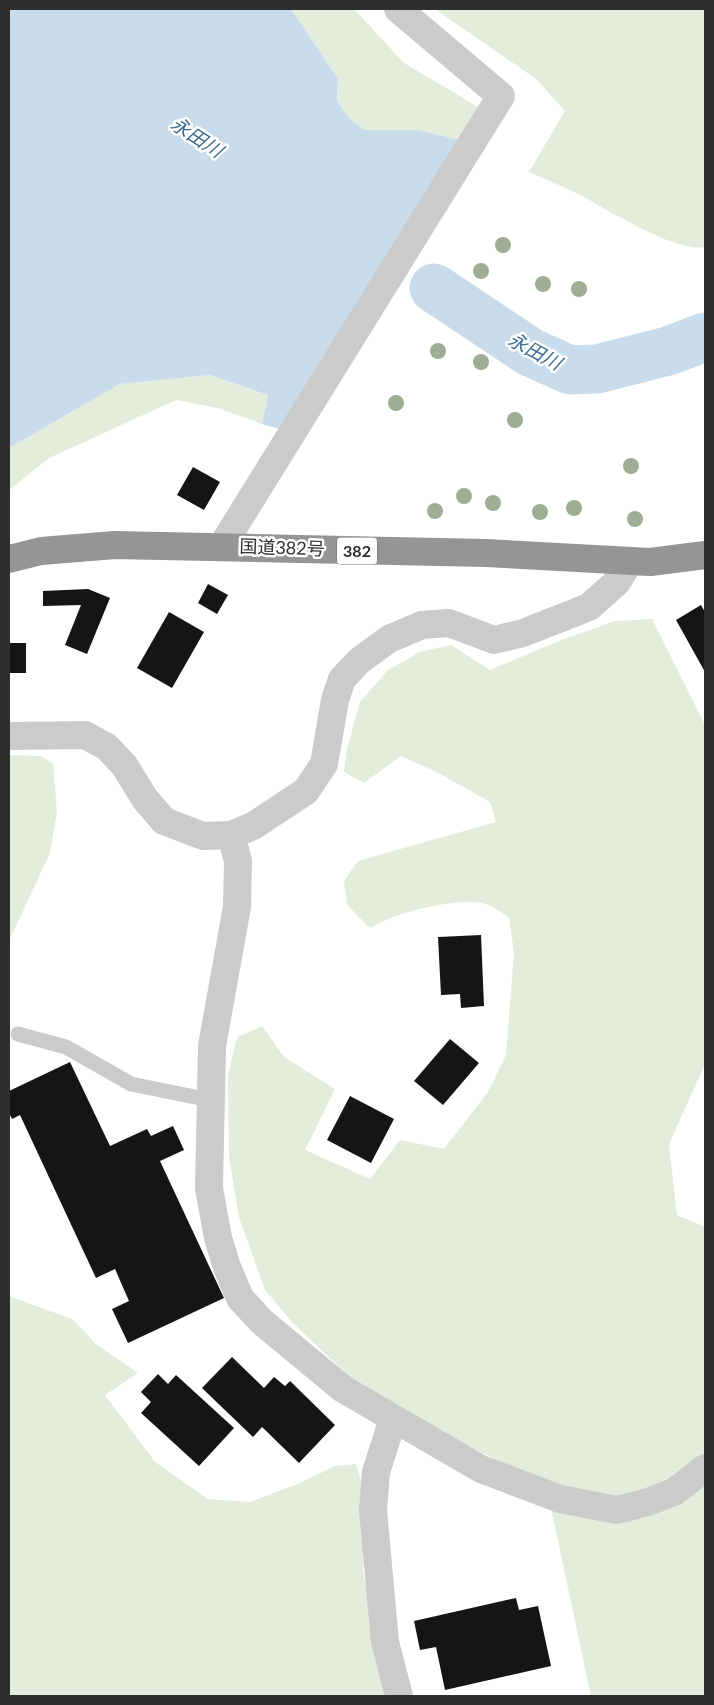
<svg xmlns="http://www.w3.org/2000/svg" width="714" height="1705" viewBox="0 0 714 1705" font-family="Lato,'Noto Sans JP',sans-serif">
  <rect width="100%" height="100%" fill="#fff"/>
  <path fill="#e4ecdc" d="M291,9H354L404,63L480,108L460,140L418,131L365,130L349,118L337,100L338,79Z
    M435,9H705V247C675,253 607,209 578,194C562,186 545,179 529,172L565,111L536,79Z
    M210,375L268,395L262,424L218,408L176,400L49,458L9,490V448L120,384Z
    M652,619L705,725V1064L669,1144L677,1215L705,1227V1696H591L545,1480L517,1471L364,1391L292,1322L265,1290L239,1217L229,1157L228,1075L237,1037L262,1026L284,1057L335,1089L305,1150L370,1179L400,1140L444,1149L488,1092L506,1055L514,953L509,917C501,913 490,904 482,903C453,898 394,913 370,928L347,905L344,881L358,861L496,822L490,802L437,772L401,756L364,783L344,772L347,749L360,702L388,670L420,652L451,645L490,670L559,641L615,621Z
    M9,755L41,756L53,764L57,812L50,853L9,941Z
    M9,1296L72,1319L96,1344L138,1373L105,1395L155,1462L208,1499L250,1502L298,1484L335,1466L356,1464L365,1494L363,1571L388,1696H9Z"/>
  <path fill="#c8dceb" d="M9,9H291L338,79L337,100L349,118L365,130H417L460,140L280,429L262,424L268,395L210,375L120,384L9,448Z"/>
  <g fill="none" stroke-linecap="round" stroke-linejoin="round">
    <path stroke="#c8dceb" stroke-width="49" d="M434,288L530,352L570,370L597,369L668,351L705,337"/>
  </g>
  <path fill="#151515" d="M193,467L220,482L204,510L177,495Z
    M208,584L228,595L217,614L198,603Z
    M88,589L110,598L87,654L65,645L81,605L43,606V591Z
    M701,605L705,612V672L676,620Z
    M169,612L204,632L172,688L137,668Z
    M9,643H26V673H9Z
    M481,935L484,1006L461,1008L460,994L441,995L438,937Z
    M450,1039L479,1063L443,1105L414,1081Z
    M70,1062L110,1146L147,1129L151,1136L173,1126L184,1150L160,1161L224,1298L128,1343L112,1309L129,1301L115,1269L96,1278L20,1115L12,1119L9,1113V1091Z
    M350,1096L394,1119L371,1163L327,1140Z
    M232,1357L264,1388L274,1377L285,1386L290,1381L335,1425L299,1463L262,1427L253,1437L202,1388Z
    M158,1374L168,1384L176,1375L234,1428L199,1466L141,1413L151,1402L141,1392Z
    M516,1598L519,1610L538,1606L551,1666L445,1690L436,1647L420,1650L414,1621Z"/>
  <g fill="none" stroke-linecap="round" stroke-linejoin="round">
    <path stroke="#cbcbcb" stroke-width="15" d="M18,1034L66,1047L131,1084L210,1100"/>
    <path stroke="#cbcbcb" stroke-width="28" d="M222,546L501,96L398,9
      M9,736L85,735L107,747L124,765L145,799L164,821L203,836L231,835L253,826L306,791L324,764L335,700L342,679L359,661L389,639L422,625L449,623L494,640L523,633L589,607L617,582L630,561
      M231,835L238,861L237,907L212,1046L209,1188L218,1238L227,1267L240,1298L261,1321L343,1389L481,1469L560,1499L617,1510L648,1502L674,1492L705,1468
      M393,1419L376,1472L373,1510L385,1642L399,1696"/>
    <path stroke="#959595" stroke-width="28" d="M9,559L41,551L115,545L486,553L650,562L705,555"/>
  </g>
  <g fill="#9ead94">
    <circle cx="503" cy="245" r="8"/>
    <circle cx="481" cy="271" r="8"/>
    <circle cx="543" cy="284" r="8"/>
    <circle cx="579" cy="289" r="8"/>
    <circle cx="438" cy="351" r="8"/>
    <circle cx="481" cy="362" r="8"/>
    <circle cx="396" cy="403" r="8"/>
    <circle cx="515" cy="420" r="8"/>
    <circle cx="631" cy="466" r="8"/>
    <circle cx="464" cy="496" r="8"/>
    <circle cx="493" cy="503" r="8"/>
    <circle cx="574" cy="508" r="8"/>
    <circle cx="435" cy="511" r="8"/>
    <circle cx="540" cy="512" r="8"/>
    <circle cx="635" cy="519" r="8"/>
  </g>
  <g text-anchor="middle" stroke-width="5" stroke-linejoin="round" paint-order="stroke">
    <rect fill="#fff" stroke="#6d6d6d" stroke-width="1" x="337" y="537.5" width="40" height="27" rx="4"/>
    <g font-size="16" font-weight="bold" fill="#2e2e2e">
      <text x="357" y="557">382</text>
    </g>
    <g font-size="18" fill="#2e2e2e" stroke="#fff">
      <text transform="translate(282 548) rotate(2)" y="6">国道382号</text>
    </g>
    <g font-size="19" font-style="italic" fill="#3c6c90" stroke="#fff">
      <text transform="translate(197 137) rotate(33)" y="7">永田川</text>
      <text transform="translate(535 351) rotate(28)" y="7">永田川</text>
    </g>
  </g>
  <rect width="714" height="1705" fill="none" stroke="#2e2e2e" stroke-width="20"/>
</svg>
